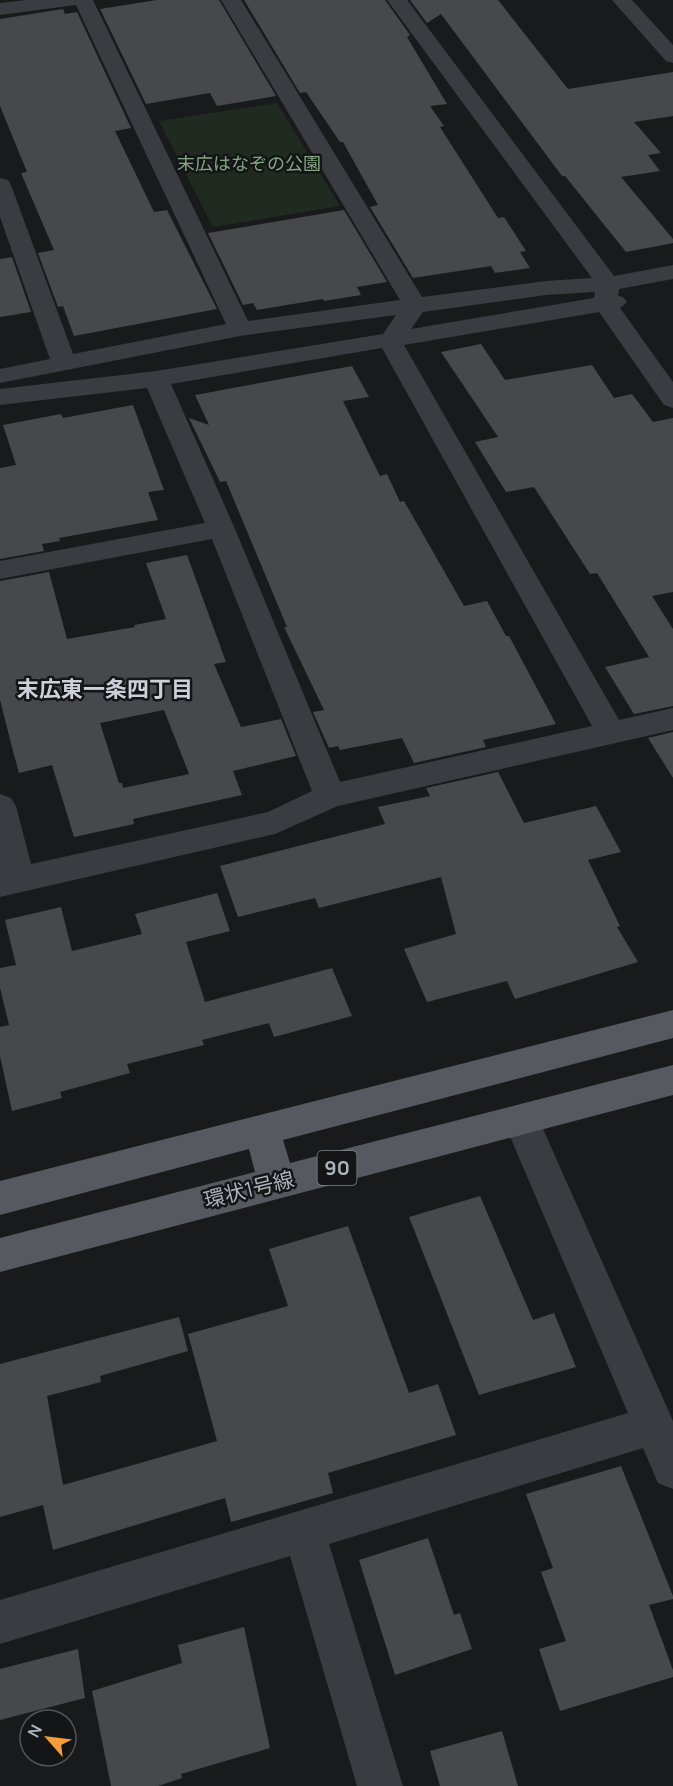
<svg xmlns="http://www.w3.org/2000/svg" width="673" height="1786" viewBox="0 0 673 1786" font-family="Manrope,'Noto Sans JP',sans-serif">
  <rect width="100%" height="100%" fill="#191a1c"/>
  <path fill="#212a21" d="M277,103L340,206L213,227L159,121Z"/>
  <path fill="#46484c" fill-rule="evenodd" d="M157,0H219L276,96L217,106L210,93L146,104L100,9Z
    M244,0H385L410,35L407,37L447,104L430,106L444,126L440,127L498,218L504,217L526,251L520,252L530,268L495,273L491,266L413,278L370,207L378,205L343,142H340L306,92L300,93Z
    M410,0H498L568,89L673,72V116L634,122L661,153L648,155L660,171L621,177L673,239V243L626,252L565,176H562L441,14L427,23Z
    M63,9L65,14L77,12L131,128L115,131L154,212L167,210L217,309L74,336L63,306L58,307L38,253L54,250L21,173L27,172L0,106V19Z
    M344,210L387,282L357,287L361,295L324,301L323,299L257,310L253,303L243,305L208,233Z
    M12,257L31,312L0,317V259Z
    M481,344L505,380L592,365L614,398L632,394L653,422L673,418V592L652,596L673,629V706L634,714L605,667L649,657L597,573L590,574L534,487L506,492L475,442L498,437L441,352Z
    M352,366L369,397L343,401L380,476L387,474L400,502L404,501L464,606L487,601L506,636H509L556,724L483,740L486,747L414,763L402,738L340,750L338,746L329,748L313,712L324,710L284,627H287L226,481L220,482L189,418L209,425L195,395Z
    M133,405L164,490L148,492L158,520L59,538L60,541L42,544L44,551L0,559V468L16,465L3,425L61,414L63,418Z
    M187,555L226,662L214,664L241,727L281,719L296,756L233,771L242,795L133,819L134,824L74,837L52,765L19,773L13,751L0,700V581L49,572L67,639L135,627L134,625L166,619L146,563ZM164,710L189,774L123,788L122,783H119L100,723Z
    M673,732V778L648,738Z
    M498,772L524,823L596,806L621,852L588,860L620,926L617,927L638,962L515,999L507,981L427,1002L404,949L456,934L441,877L319,908L315,898L238,917L220,866L385,824L378,807L430,796L426,788Z
    M217,893L230,931L186,942L205,1002L332,968L352,1016L274,1037L269,1023L202,1040L204,1045L127,1064L130,1073L60,1092L62,1098L12,1111L0,1056V1027L9,1025L0,988V968L16,965L5,920L61,907L72,951L142,934L135,914Z
    M480,1196L533,1320L554,1313L576,1367L479,1395L409,1217Z
    M348,1226L409,1393L438,1384L456,1435L328,1473L333,1493L231,1522L225,1498L53,1550L43,1505L0,1517V1364L179,1317L188,1351L100,1376L101,1382L47,1396L63,1485L217,1441L188,1334L288,1306L269,1249Z
    M621,1466L673,1596V1599L649,1605L673,1670V1677L560,1711L539,1649L566,1641L541,1572L553,1568L526,1494Z
    M428,1538L454,1615L460,1613L472,1649L395,1675L359,1560Z
    M244,1627L270,1748L181,1774L182,1778L158,1786H111L92,1691L182,1663L178,1645Z
    M78,1649L85,1698L0,1720V1669Z
    M502,1731L518,1786H440L430,1751Z"/>
  <g fill="none" stroke-linecap="round" stroke-linejoin="round">
    <path fill="#3a3c41" fill-rule="evenodd" d="M26,0H93L248,321L400,300L221,0H241L422,297L546,281L592,278L387,0H407L614,276L673,265V279L619,289L618,296L623,297L627,302L620,308L673,382V408L664,405L599,312L404,345L619,720L673,708V730L338,806L275,834L0,897V794L11,798L16,806L31,864L268,812L312,791L212,539L0,579V561L205,523L147,388L0,405V389L156,371L383,334L396,315L240,336L0,383V369L50,359L0,217V178L8,180L11,185L73,354L226,324L76,5L0,15V3ZM595,292L594,298L411,329L423,312L546,295ZM382,348L592,726L340,782L235,529L171,384Z
      M612,0H632L673,45V63L666,61Z
      M521,1105L534,1109L539,1120L673,1421V1489L658,1483L643,1448L329,1544L403,1786H357L290,1556L0,1644V1600L628,1413L503,1120L508,1109Z"/>
    <path fill="#565a60" fill-rule="evenodd" d="M673,1010V1038L283,1140L290,1163L673,1065V1095L0,1272V1238L255,1172L249,1149L0,1215V1181Z"/>
  </g>
  <g text-anchor="middle" stroke-width="5" stroke-linejoin="round" paint-order="stroke">
    <g font-size="18" fill="#85a683" stroke="#141517">
      <text x="249" y="170">末広はなぞの公園</text>
    </g>
    <rect fill="#141517" stroke="#7e848a" stroke-width="1.5" x="317.5" y="1151" width="39" height="34" rx="4.5"/>
    <g font-size="20" font-weight="bold" fill="#acb3bb">
      <text x="337" y="1175">90</text>
    </g>
    <g font-size="21" fill="#acb3bb" stroke="#141517">
      <text transform="translate(249 1190) rotate(-14)" y="7">環状1号線</text>
    </g>
    <g font-size="22" font-weight="bold" fill="#cdd1d7" stroke="#141517">
      <text x="105" y="697">末広東一条四丁目</text>
    </g>
  </g>
  <g transform="translate(48 1738) rotate(298)"><circle r="28" fill="#141517" stroke="#515459" stroke-width="1.5"/>
  <path d="M0-4.5L10 22L0 15L-10 22Z" fill="#f49d39"/>
  <text y="-9" font-size="16" font-weight="bold" text-anchor="middle" fill="#acb3bb">N</text>
  </g>
</svg>
